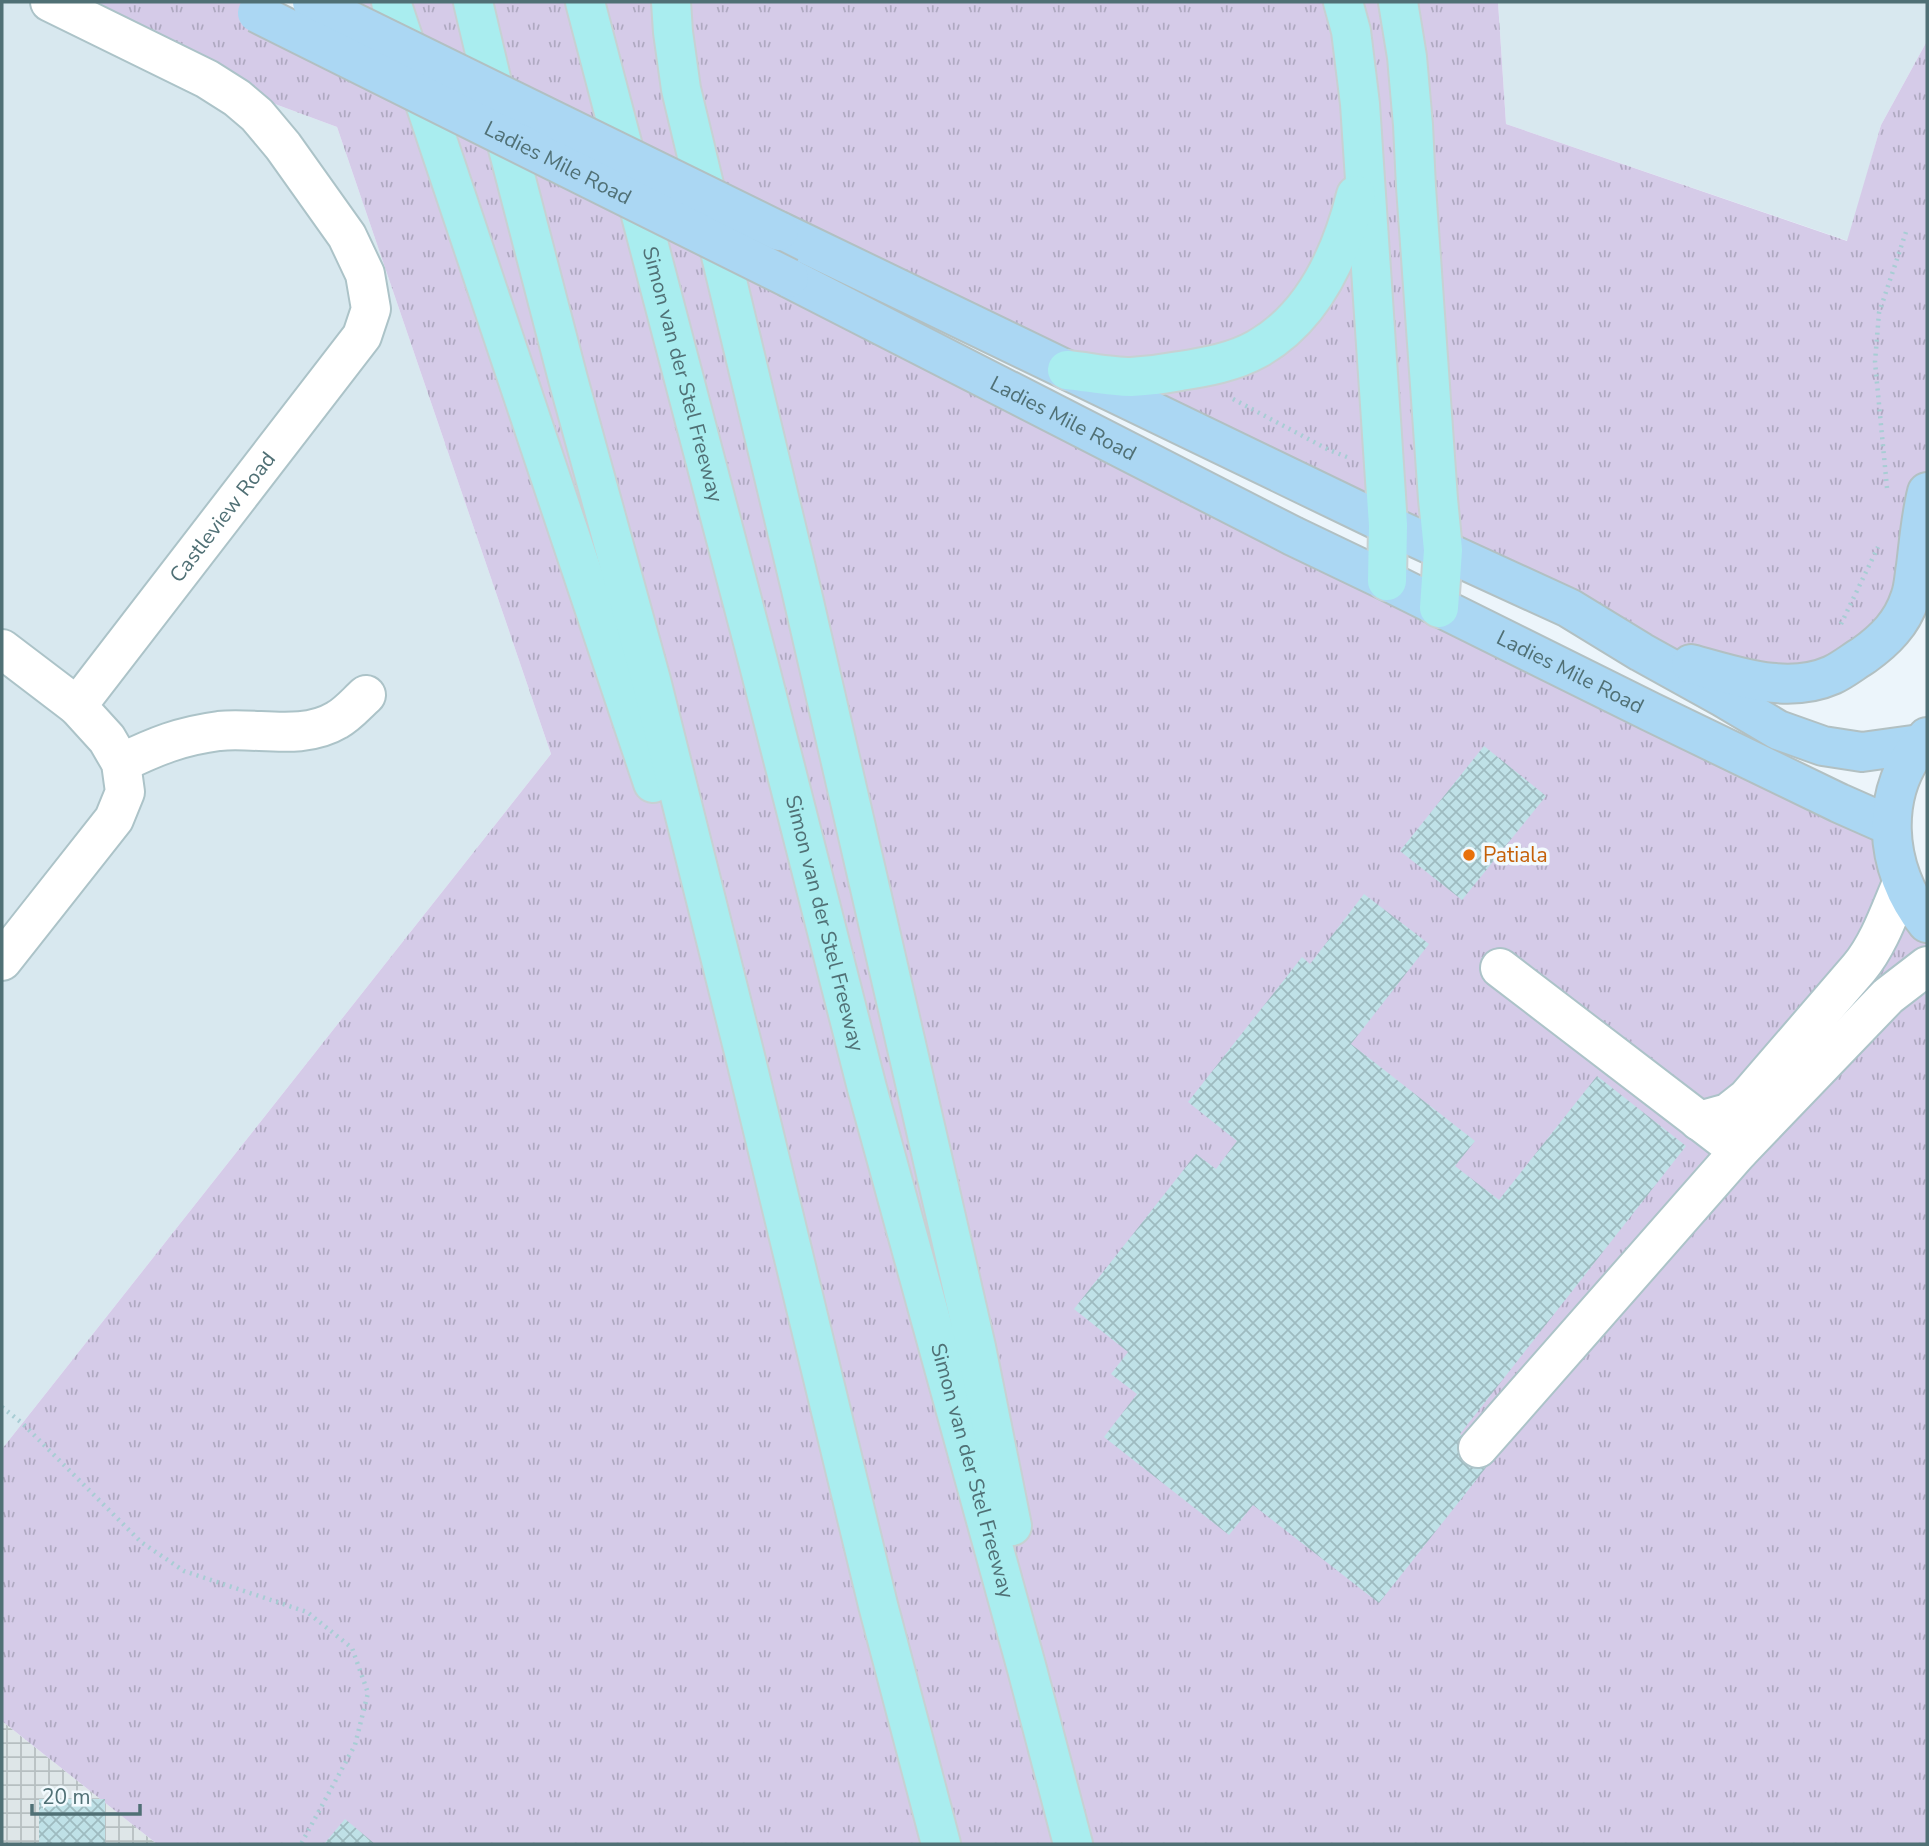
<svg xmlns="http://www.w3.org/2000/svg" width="1929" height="1846" viewBox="0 0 1929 1846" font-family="'Nunito Sans',sans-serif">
  <defs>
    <pattern id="industrial-grid" width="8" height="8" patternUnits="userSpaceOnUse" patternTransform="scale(1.75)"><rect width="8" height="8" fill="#dee6e8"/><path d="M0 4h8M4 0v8" fill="none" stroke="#b6bfc1"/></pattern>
    <pattern id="grass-tufts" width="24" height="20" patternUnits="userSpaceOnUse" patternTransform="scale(1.75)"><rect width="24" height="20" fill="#d5cbe8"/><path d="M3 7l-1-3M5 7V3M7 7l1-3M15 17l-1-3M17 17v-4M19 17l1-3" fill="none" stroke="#afa9c1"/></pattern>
    <pattern id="building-cross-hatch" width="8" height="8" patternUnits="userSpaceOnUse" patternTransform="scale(1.75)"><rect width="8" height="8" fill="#bfe1e7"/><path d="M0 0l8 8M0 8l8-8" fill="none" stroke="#9ebbc0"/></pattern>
  </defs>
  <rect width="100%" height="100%" fill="#ecf5fb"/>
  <path fill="#d8e8ef" d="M2,2H50L207,79L337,127L551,754L2,1449Z
    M1498,2H1927V41L1881,125L1848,241L1506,124Z"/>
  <path fill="url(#industrial-grid)" d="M2,1721L157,1844H2Z"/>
  <path fill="url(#grass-tufts)" d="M50,2H240L257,13L1891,826L1927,923V1844H157L2,1721V1449L551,754L337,127L207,79Z
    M312,2H1498L1506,124L1847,241L1881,125L1927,41V492L1911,596L1835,674L1641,652Z"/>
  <path fill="url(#building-cross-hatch)" d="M1484,746L1546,796L1462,900L1400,851Z
    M1364,894L1429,944L1351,1044L1475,1141L1455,1166L1499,1200L1597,1076L1686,1146L1460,1434L1492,1460L1379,1603L1253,1505L1229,1535L1104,1437L1137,1394L1111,1374L1128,1352L1074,1309L1196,1154L1216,1169L1237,1141L1188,1102L1302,957L1310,964Z
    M39,1799H105V1844H39Z
    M345,1819L375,1844H324Z"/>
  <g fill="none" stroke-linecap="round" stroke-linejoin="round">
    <defs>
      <g id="minor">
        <path d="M2,649L77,706"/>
        <path d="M121,763C156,746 181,736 219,731C258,727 302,741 337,720C348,714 357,703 366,695"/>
        <path id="s1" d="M2,961L114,819L125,792L121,763L107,739L77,706L362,336L371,309L365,274L347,236L283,146L257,115L237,98L207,79L50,2"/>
        <path d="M1500,968L1739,1151L1888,996L1927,966"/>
        <path d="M1699,1121L1728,1113L1747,1098L1859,968C1879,944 1890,911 1902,883"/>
        <path d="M1478,1448L1739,1151"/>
      </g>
      <g id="major">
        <path d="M779,231L1388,525L1569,608L1641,652L1724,698L1778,730L1823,746L1862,752L1920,744"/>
        <path id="s2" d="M789,278L1293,536L1387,581L1651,712L1839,803L1891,826"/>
        <path d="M1691,664C1736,676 1787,695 1832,675C1843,670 1854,661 1864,655C1885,640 1902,623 1910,598C1914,588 1914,577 1916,566C1919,541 1921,516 1927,492"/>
        <path d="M1927,737C1877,789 1883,869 1927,923"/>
      </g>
      <g id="highway">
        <path d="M391,2L653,783"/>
        <path d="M473,2L504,133L568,379L651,680L746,1060L878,1605L941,1844"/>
        <path id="s3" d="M585,2L758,661L867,1088L1027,1669L1073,1844"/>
        <path d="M671,2L673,32L681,89L801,589L976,1347L1012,1526"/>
        <path d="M1343,2L1351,31L1360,104L1388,525L1387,581"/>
        <path d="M1398,2L1407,57L1413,125L1416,187L1438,499L1443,550L1439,608"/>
        <path d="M1067,370C1088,372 1110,377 1131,377C1147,376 1164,374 1180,371C1206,367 1234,362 1257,349C1314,317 1341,255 1356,195"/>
      </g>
    </defs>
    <use href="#minor" stroke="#acc3c8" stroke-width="42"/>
    <use href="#major" stroke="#b2c0c2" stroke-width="42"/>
    <use href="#highway" stroke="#c7d1d3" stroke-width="42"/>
    <path stroke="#a8cdd4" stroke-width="4.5" stroke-dasharray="2 5" stroke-linecap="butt" d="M1233,399L1329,450L1347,457
      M1887,488L1875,362L1879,313L1906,232
      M1841,624L1878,547
      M2,1407L22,1423L141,1542L184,1571L307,1612L352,1648L368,1693L355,1745L301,1844"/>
    <use href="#minor" stroke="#fff" stroke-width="38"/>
    <use href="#major" stroke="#abd7f3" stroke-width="38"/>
    <use href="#highway" stroke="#a9edef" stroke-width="38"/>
    <defs>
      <g id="major-bridge">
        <path d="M312,2L779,231"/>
        <path id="s4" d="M257,13L789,278"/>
      </g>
    </defs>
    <use href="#major-bridge" stroke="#b2c0c2" stroke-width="42" stroke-linecap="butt"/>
    <use href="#major-bridge" stroke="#abd7f3" stroke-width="38"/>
  </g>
  <circle fill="#e8710a" stroke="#f2fafe" stroke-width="2.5" cx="1469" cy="855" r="7"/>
  <g text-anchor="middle" stroke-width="7" stroke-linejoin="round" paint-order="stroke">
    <g font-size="21" fill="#507075" stroke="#f2fafe">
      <text dy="7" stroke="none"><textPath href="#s4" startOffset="336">Ladies Mile Road</textPath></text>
      <text dy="7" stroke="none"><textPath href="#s3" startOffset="385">Simon van der Stel Freeway</textPath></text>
      <text dy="7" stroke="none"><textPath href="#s2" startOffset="308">Ladies Mile Road</textPath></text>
      <text dy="7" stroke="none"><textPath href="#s1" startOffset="550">Castleview Road</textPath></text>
      <text dy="7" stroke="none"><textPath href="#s2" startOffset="875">Ladies Mile Road</textPath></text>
      <text dy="7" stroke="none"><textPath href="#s3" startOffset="952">Simon van der Stel Freeway</textPath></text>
      <text dy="7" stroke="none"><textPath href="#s3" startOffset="1519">Simon van der Stel Freeway</textPath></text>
    </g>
    <g font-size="21" fill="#c56008" stroke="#f2fafe" text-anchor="start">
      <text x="1483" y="862">Patiala</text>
    </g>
  </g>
  <rect width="1929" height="1846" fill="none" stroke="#507075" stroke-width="7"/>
  <path d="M32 1804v10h108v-10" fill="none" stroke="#507075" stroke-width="3.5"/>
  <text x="42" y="1804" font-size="21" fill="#507075" stroke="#f2fafe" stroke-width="5" paint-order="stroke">20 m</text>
</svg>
